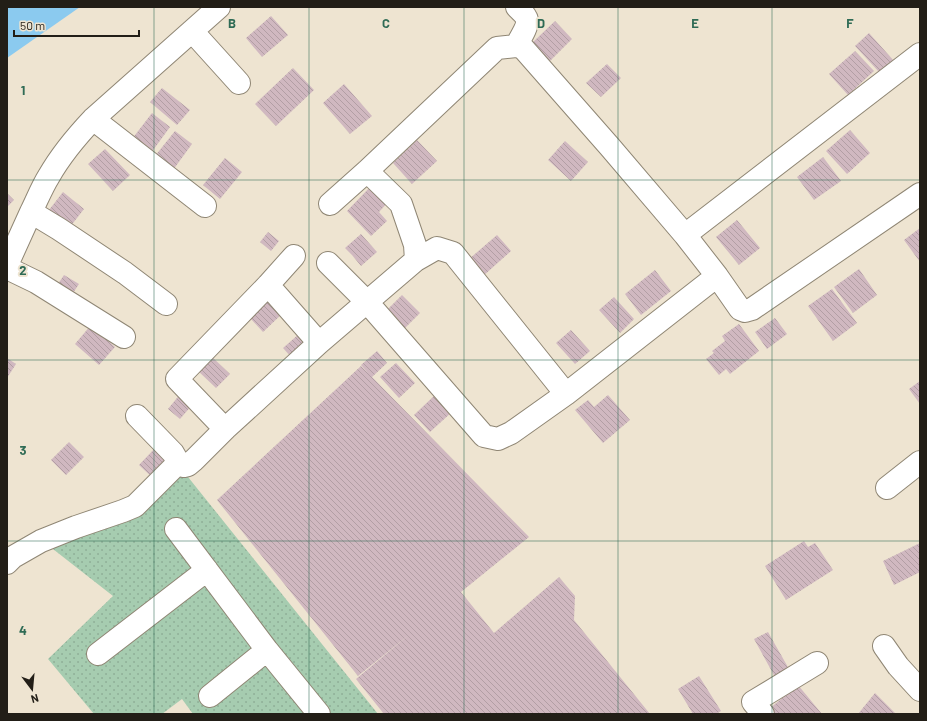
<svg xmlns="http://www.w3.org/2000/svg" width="927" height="721" viewBox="0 0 927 721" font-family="Barlow,sans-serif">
  <defs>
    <pattern id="green-dots" width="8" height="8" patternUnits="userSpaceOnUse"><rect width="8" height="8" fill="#a6ccb0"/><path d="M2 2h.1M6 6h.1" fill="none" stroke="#8faf97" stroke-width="1.8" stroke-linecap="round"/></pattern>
    <pattern id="building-back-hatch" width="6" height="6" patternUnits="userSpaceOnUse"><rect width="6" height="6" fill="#d0b8c0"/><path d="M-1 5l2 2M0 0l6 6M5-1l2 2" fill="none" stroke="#b29ea4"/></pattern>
  </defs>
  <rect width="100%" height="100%" fill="#eee4d1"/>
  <path fill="url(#green-dots)" d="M180,467L378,714H193L182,699L162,714H94L48,659L113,596L44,542L135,510Z"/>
  <path fill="#8bcaef" d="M7,7H80L7,58Z"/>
  <path fill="url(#building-back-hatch)" d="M271,16L288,35L262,57L246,38Z
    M555,21L572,39L550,61L532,43Z
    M869,33L894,61L880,73L855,46Z
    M855,51L874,71L848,95L829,74Z
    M607,64L621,78L601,97L586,83Z
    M293,68L314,90L276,126L255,104Z
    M344,84L372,116L350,134L323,103Z
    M162,88L190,110L177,125L150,102Z
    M152,113L170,127L151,153L132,139Z
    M850,130L870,153L847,174L826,151Z
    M175,131L192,144L173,170L155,156Z
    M417,140L437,161L412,184L393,163Z
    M565,141L588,162L571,181L548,160Z
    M105,149L130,175L113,191L88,164Z
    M823,157L841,181L814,200L797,177Z
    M225,158L242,172L220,199L203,185Z
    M373,184L390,200L379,212L387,221L371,236L347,211Z
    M63,192L84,209L70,227L49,210Z
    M7,193L14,200L7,207Z
    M737,220L760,248L739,265L716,237Z
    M920,228V262L904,240Z
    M268,232L279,241L271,251L260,242Z
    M361,234L377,252L361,266L352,255L345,248Z
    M497,235L511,251L482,277L468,260Z
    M859,269L877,295L853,313L834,287Z
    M655,270L671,291L641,315L625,294Z
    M64,275L79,284L69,299L54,290Z
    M832,289L857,323L833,341L808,306Z
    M402,295L420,313L403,330L385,312Z
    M614,297L634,319L620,333L599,310Z
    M271,298L284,312L263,332L250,318Z
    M775,318L787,334L767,349L755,332Z
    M739,324L759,351L730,374L726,369L719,375L706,359L714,353L712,351L725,341L722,336Z
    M91,325L115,347L99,365L75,344Z
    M571,330L590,351L575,364L556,343Z
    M299,334L309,345L293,359L283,348Z
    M377,351L387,363L372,377L529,537L461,592L494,633L559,577L575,596L574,620L650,714H384L356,679L410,634L358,676L217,500L361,366L368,373L361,365Z
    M211,356L230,374L216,388L197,370Z
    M7,358L16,364L7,378Z
    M396,363L415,383L399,398L380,377Z
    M920,381V404L909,389Z
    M181,393L193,404L180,419L168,409Z
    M436,394L453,411L430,432L414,415Z
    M608,395L630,420L603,443L575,410L588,400L594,407Z
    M69,442L84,457L66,475L51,460Z
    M157,446L174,461L156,481L139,465Z
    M804,541L808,547L815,543L833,570L786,600L765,566Z
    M920,543V572L894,585L883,561Z
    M768,632L789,669L775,677L754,639Z
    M699,676L721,711L716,714H693L678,689Z
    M798,685L822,714H773L769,709Z
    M875,693L896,714H858Z"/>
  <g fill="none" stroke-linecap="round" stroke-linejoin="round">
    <defs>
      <path id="minor" d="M192,31L239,83
        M516,46C519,40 528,27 527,20C526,15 521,11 517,7
        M93,119L205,206
        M330,204L367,171L497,48L516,46L523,48L610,147L685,235L717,276L740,309L745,311L752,309L920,194
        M31,212C37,200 42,187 49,176C61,155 76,137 93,119L219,7
        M685,235L920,54
        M416,260L437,248L453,253L566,394
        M328,263L367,302L484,436L498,439L511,433L566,394L717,276
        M7,265L31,212L59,229L125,273L166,304
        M7,268L36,282L124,337
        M268,285L319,343
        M137,416L173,453L180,465
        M225,429L177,379L268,285L294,256
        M887,488L920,462
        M176,529L267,650L319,714
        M7,563L13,557L41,541L76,527L123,511L135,506L175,466L180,465L184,466L188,465L194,460L225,429L319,343L416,260L415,245L401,204L367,171
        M884,646L898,666L920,690
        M98,654L207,570
        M210,696L267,650
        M763,714L753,702L817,663"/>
    </defs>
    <use href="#minor" stroke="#8f8674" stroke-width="24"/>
    <use href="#minor" stroke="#fff" stroke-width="22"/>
  </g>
  <path fill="none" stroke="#2f6b55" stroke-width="1" stroke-opacity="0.55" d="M154,7V714M309,7V714M464,7V714M618,7V714M772,7V714M7,180H920M7,360H920M7,541H920"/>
  <g font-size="13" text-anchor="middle" font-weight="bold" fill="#2f6b55" stroke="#eee4d1" stroke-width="4" stroke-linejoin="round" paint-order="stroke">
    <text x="232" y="28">B</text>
    <text x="386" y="28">C</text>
    <text x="541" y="28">D</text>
    <text x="695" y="28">E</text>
    <text x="850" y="28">F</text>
    <text x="23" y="95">1</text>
    <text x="23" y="275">2</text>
    <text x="23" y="455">3</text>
    <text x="23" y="635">4</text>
  </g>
  <rect width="927" height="721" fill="none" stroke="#221e17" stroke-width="16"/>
  <g transform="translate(32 689) rotate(164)" stroke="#eee4d1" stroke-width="3" paint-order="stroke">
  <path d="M0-3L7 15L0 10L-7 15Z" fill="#221e17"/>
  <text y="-6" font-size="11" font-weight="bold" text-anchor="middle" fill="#221e17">N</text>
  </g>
  <path d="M14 30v6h125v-6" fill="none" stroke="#221e17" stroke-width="2"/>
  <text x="20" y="30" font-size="12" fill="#221e17" stroke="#eee4d1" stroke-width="3" paint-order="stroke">50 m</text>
</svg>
